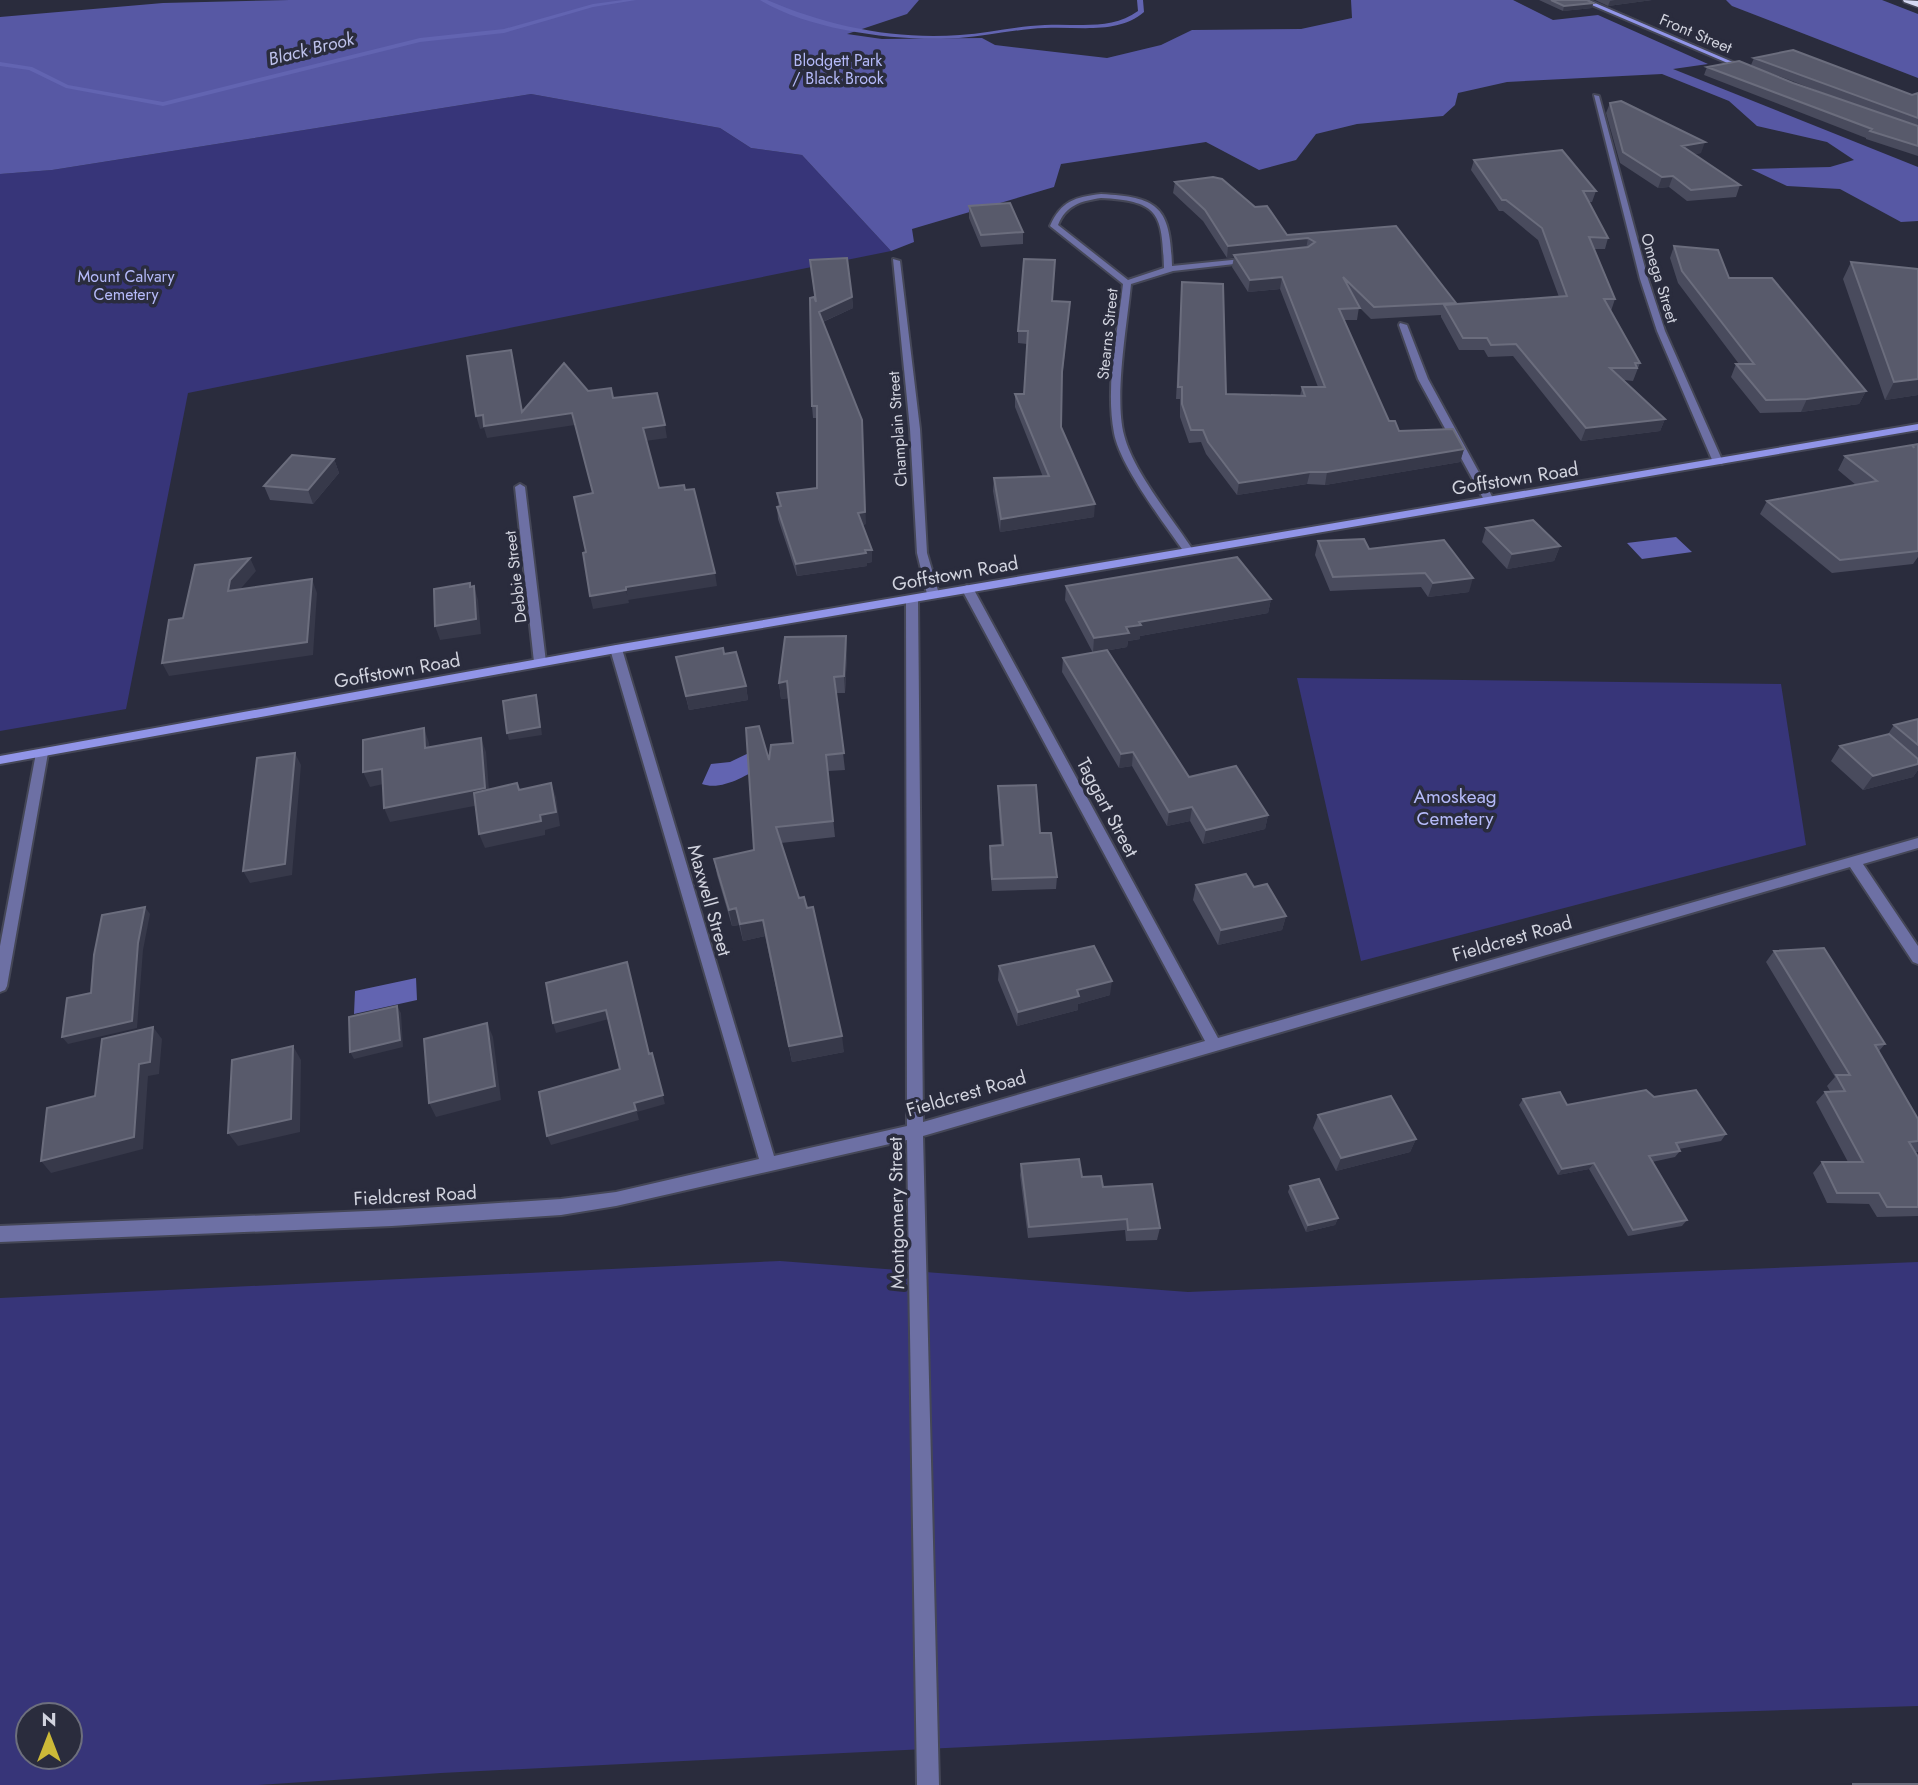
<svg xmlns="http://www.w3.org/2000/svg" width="1918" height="1785" viewBox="0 0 1918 1785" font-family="Jost,sans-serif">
  <rect width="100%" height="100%" fill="#2a2c3d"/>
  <path fill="#373579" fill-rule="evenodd" d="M531,94L720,128L751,148L802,155L891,251L188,393L126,709L0,731V174L52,170Z
    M1297,678L1781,684L1806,845L1361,961Z
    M780,1261L1188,1292L1918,1262V1706L1593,1716L441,1773L258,1785H0V1298ZM28,1715H70V1757H28Z"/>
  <path fill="#5758a4" d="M290,0H919L907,14L847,34L882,39L982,38L995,45L1107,58L1161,45L1192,30L1301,29L1352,18L1351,0H1513L1553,20L1598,15L1708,64L1673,69L1918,167V221L1901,222L1840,189L1787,186L1751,169L1830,167L1854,160L1827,142L1757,126L1729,101L1662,74L1507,82L1458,93L1455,105L1443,116L1357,124L1316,134L1296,160L1259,170L1206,142L1061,164L1054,187L912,229L914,242L891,251L802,155L751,148L720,128L531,94L52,170L0,174V17L163,3Z
    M1726,0H1882L1918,14V78L1732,6Z"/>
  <path fill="#6264b1" d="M1676,537L1692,552L1642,559L1627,543Z
    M753,751L762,766C746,776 721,791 702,784L711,764L730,762Z
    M416,978L417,1000L354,1014L355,991Z"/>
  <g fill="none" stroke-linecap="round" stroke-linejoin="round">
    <path fill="#6264b1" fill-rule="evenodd" d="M623,0H636L593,7L504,33L420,42L163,106L66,88L29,70L0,66V62L32,67L68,85L163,102L420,38L504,29L593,4Z
      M760,0H767C827,26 894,40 960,35C989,33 1016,26 1045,25C1077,23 1111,31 1138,11L1137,0H1143L1144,12C1117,35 1078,26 1045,28C1016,29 988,36 959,38C901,42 811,31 760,0Z"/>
    <defs>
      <path id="street" d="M1594,95L1599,96L1648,279L1665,331L1723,462L1722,464L1713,462L1657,331L1640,279Z
        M1101,194C1161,197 1170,209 1172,266L1252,258L1256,260L1252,262L1173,271L1131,284C1127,325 1114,397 1124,435C1133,471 1172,518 1193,550L1188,553L1184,552C1164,523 1120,466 1114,433C1105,385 1118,332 1123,284L1050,226C1061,201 1075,197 1101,194ZM1101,198C1160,201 1162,214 1164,268L1128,280L1058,225C1066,205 1081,201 1101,198Z
        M893,259L900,261L920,429L927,553L939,594L933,597L927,594L917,553L910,429Z
        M1400,323L1407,325L1428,379L1494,500L1493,502L1489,503L1484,500L1418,379L1399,325Z
        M520,484L525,487L546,662L540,666L534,662L515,487Z
        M967,585L973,588L1218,1038L1918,838V848L1863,864L1918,946V964L1913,962L1850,867L923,1136L939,1785H917L907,1140L616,1206L561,1215L392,1226L0,1242V1226L392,1210L561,1199L616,1192L759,1159L610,649L616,645L622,649L774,1156L907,1126L906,598L912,595L918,598L923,1122L1205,1041L961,588Z
        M42,749L48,753L7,986L5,990L0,992V946L36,753Z"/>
      <path id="secondary" d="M1580,0H1588L1749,69L1744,70Z
        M1918,424V430L616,653L0,764V756L616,645Z"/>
      <path id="highway" d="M1903,0L1918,1V7L1904,2Z"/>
    </defs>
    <use href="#street" stroke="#454757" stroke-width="4"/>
    <use href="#secondary" stroke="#454757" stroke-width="4"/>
    <use href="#highway" stroke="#454757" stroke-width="3"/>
    <use href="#street" fill="#6d70a4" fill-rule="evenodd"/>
    <use href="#secondary" fill="#9195e8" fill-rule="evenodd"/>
    <use href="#highway" fill="#d5d8f2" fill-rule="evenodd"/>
  </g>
  <path fill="#494b5d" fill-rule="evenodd" d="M1539,0H1587L1593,3L1592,8L1563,11Z
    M1595,0H1652L1608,6Z
    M1754,58L1912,95L1918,93V156L1866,139V138L1704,75L1707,67L1751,65ZM1762,70L1792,81L1844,101L1793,83Z
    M1610,103L1701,153L1694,154L1740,185L1736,197L1687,201L1669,187L1658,188L1620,163L1606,113Z
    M1474,160L1596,191L1592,202H1589L1608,238L1605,249H1594L1615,299L1611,311L1640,363L1633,381L1624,380L1665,419L1660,431L1581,441L1513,356L1488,357L1484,350H1459L1441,317V315L1371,319L1359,307L1357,320H1344L1389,421L1399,431L1464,449L1460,462L1325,485L1307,484L1237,495L1206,454L1201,442L1189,443L1180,417V399H1176L1182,282L1226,394L1300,396L1302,387H1318L1280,289L1248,292L1232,267L1234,257L1227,258L1203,221L1173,193L1175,182L1287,235L1396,226L1456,304L1559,297L1538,240L1503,211H1499L1471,170Z
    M969,206L1023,232V244L981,247L969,218Z
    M1674,246L1729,278L1866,391L1859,404L1801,412L1760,413L1731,377L1736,364H1739L1678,283L1670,258Z
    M810,260L852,297L853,308L823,322L866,524L862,525L872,562L867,563V566L797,576L778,519L777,507H779L777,493L817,488V418H813L812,406L815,300Z
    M1851,262L1918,269V395L1885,400L1843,279Z
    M1053,301L1070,302L1062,379L1061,427L1094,517L1000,532L993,491L994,478L1043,477L1015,407V394H1024L1027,344L1018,343V331Z
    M1918,444V557L1913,564L1832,573L1760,514L1767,501L1856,485L1838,470L1845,456L1912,446L1913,445Z
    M334,459L339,473L313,504L270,500L264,486Z
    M1486,528L1560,546L1554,561L1507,569L1482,542Z
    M1318,541L1369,549L1469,592L1428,597L1421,587L1330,591L1315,555Z
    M1066,586L1271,599L1268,613L1140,636V639L1128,641L1127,647L1093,653L1065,600Z
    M846,636L847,653L845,693H836L845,770L828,771L835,837L781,843L844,1052L792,1062L765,936L743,941L739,925L732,926L717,875L714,859L754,850L769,760L793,743L789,698L781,699L779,683Z
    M724,654L746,686L748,700L689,710L676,657Z
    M1063,658L1189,777L1268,815L1265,829L1203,844L1190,821L1167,826L1132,766L1119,768L1062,672Z
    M1918,719V770L1913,777L1863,790L1831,761L1840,746L1888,734L1894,725Z
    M998,786L1040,833L1057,877L1056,889L992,891L989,858L990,846L1001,845L998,798Z
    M1196,885L1254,887L1286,916L1282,930L1218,945L1193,900Z
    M1774,951L1885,1044L1879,1051L1918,1119V1152H1915L1918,1157V1216L1877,1217L1869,1204L1827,1203L1813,1173L1822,1162H1848L1816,1102L1825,1092L1830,1091L1827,1086L1835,1077L1766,962Z
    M999,966L1110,995L1078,1004V1010L1017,1026L998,980Z
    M1654,1097L1726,1134L1721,1141L1679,1149L1680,1151L1675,1157L1652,1162L1687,1220L1682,1226L1628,1236L1589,1169L1558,1175L1519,1105L1523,1099L1567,1105Z
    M1318,1115L1416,1139L1410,1152L1336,1171L1313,1128Z
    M1021,1164L1082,1177L1103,1187L1160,1228L1157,1240L1126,1241L1125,1230L1028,1238L1020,1175Z
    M1290,1186L1338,1218L1335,1225L1306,1232L1288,1192Z"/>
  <path fill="#37394a" d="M1615,0H1652L1608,6L1610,1Z
    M1593,3L1592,8L1563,11L1564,6Z
    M1705,142L1701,153L1678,157L1682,146Z
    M1673,176L1669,187L1658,188L1662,177Z
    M1308,238L1306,249L1227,258L1228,246Z
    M1282,277L1280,289L1248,292L1250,280Z
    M852,297L853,308L820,323L819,312Z
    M511,350L524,420L572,413L575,425L487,438L484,428L480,429L476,416L483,415Z
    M1918,379V395L1885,400L1894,382Z
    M1866,391L1859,404L1801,412L1807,399Z
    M1665,419L1660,431L1581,441L1586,428Z
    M665,425L667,438L645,441L643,428Z
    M863,432L866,524L859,525L858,513Z
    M1464,449L1460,462L1325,485L1327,472Z
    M334,459L339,473L313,504L308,490Z
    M1310,472L1307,484L1237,495L1239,483Z
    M1095,504L1094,517L1000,532L1001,519Z
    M1560,546L1554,561L1507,569L1512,554Z
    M872,550V562L867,563V566L797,576L796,564Z
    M250,558L256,571L237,593L228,591L230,580Z
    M715,573L717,586L628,600L626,587Z
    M1473,578L1469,592L1428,597L1433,583Z
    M312,579L317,593L313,655L169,676L162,663Z
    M474,586L478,600L481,634L440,640L435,626Z
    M626,590L629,603L593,609L590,596Z
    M1271,599L1268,613L1140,636V639L1128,641L1127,647L1093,653L1094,638L1139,622Z
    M846,636L847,653L845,693L844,676Z
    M787,681L789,698L781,699L779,683Z
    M746,686L748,700L689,710L686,696Z
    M536,695L538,703L542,735L509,740L507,733Z
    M424,728L429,743L431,762L425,748Z
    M481,738L486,752L490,803L390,822L384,808Z
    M1133,752L1132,766L1119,768L1121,754Z
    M295,753L301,765L292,875L250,883L243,871Z
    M1918,764V770L1913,777L1863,790L1873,776Z
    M382,769L388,783L370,787L363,772Z
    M551,783L556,797L560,826L545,830V835L485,848L479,834L540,815Z
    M1192,807L1190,821L1167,826L1169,812Z
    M1268,815L1265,829L1203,844L1206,830Z
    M145,907L150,914L143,950L137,1028L68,1044L62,1037L138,943Z
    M736,908L739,925L732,926L729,910Z
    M1286,916L1282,930L1218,945L1221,930Z
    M763,920L765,936L743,941L740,924Z
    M1112,981L1110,995L1078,1004V1010L1017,1026L1018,1012L1077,990Z
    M397,1006L401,1013L403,1047L354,1059L350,1052Z
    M606,1010L609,1019L556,1033L553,1023Z
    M487,1023L493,1037L501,1100L436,1117L429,1103Z
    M153,1027L162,1039L159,1074L148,1076L143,1149L51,1173L41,1161L139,1064Z
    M842,1036L844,1052L792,1062L789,1046Z
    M293,1046L301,1060L300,1132L238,1146L228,1133Z
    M652,1053L665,1104L637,1112L639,1120L551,1145L547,1136L634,1103Z
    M1416,1139L1410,1152L1336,1171L1341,1158Z
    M1594,1163L1589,1169L1558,1175L1562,1169Z
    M1338,1218L1335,1225L1306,1232L1308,1225Z"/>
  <path fill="#585a6b" stroke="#6b6d7d" stroke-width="2" d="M1551,0H1587L1593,3L1564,6Z
    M1793,50L1912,95L1918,93V118L1754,58Z
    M1739,61L1793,83L1918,126V146L1870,131L1872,129L1707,67Z
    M1621,101L1705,142L1682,146L1740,185L1691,190L1673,176L1662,177L1623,152L1610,103Z
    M1562,150L1596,191H1583L1608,238L1589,237L1615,299H1604L1640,363H1635L1637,368H1610L1665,419L1586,428L1516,344L1491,345L1487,338H1463L1444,305L1567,296L1542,228L1506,200H1502L1474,160Z
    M1213,177L1222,179L1255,207L1267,206L1287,235L1396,226L1456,303L1374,307L1343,277L1360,308L1339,309L1389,421H1395L1399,431L1453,429L1464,449L1327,472H1310L1239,483L1208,442L1203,430H1191L1182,404V387H1178L1182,282L1223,284L1226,394L1305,396L1302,387H1325L1282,277L1250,280L1234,255L1308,247L1315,242L1308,238L1228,246L1205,210L1175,182Z
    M1010,203L1023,232L981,235L969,206Z
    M1674,246L1718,250L1729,278H1772L1866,391L1807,399L1766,400L1736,364H1754L1682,271Z
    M847,258L852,297L819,312L862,420L865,512L858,513L872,550H865L866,553L796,564L777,507L781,506L777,493L817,488V406H812L810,298L814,297L816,302L810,260Z
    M1024,259L1055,260L1052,301L1070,302L1062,372L1061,427L1095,504L1001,519L994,478L1049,476L1015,394H1024L1028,331H1018Z
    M1851,262L1918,269V379L1894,382Z
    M511,350L522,412L564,363L588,391L611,388L613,398L657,393L665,425L643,428L659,488L684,485L685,490L694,489L715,573L626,587V590L590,596L583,553L586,552L574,497L593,493L572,413L484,426L483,415L476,416L467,356Z
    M1918,444V551L1840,560L1767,501L1877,481L1845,456L1912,445L1914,448L1913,445Z
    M292,455L334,459L308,490L264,486Z
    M1533,520L1560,546L1512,554L1486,528Z
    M1364,539L1369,549L1444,540L1473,578L1433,583L1425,573L1333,577L1318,541Z
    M1237,557L1271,599L1139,622L1141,625L1126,627L1129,633L1094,638L1066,586Z
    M250,558L230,580L228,591L312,579L307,642L162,663L169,620L183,618L195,565Z
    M470,583V587L474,586L476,619L435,626L434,589Z
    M846,636L844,676L834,677L844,753L826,755L833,821L776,827L799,898L804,897L807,908L813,907L842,1036L789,1046L763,920L740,924L736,908L729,910L714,859L754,850L746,728L759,726L769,760L771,745L793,743L787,681L779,683L785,637Z
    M723,648L724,654L736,652L746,686L686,696L676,657Z
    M1107,650L1189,777L1236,766L1268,815L1206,830L1192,807L1169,812L1133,752L1121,754L1063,658Z
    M536,695L540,727L507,733L503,701Z
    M1918,719V745L1894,725Z
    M424,728L425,748L481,738L485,788L384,808L382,769L363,772V740Z
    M1889,734L1918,759V764L1873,776L1840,746Z
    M295,753L285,864L243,871L257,758Z
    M517,783L519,790L551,783L556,812L540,815L541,821L479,834L474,793Z
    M1036,785L1040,833H1051L1057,877L992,879L990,846L1003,845L998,786Z
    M1246,874L1254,887L1267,884L1286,916L1221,930L1196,885Z
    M145,907L138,943L132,1021L62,1037L67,998L91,993L94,955L102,915Z
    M1094,946L1112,981L1077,990L1079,996L1018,1012L999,966Z
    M1824,948L1885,1044L1875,1045L1918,1119V1141L1909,1142L1918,1157V1207H1887L1879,1193H1837L1822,1162H1863L1825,1092L1845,1091L1836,1075H1850L1774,951Z
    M627,962L649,1054L652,1053L663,1095L634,1103L636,1110L547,1136L539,1092L620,1069L606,1010L553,1023L546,983Z
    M397,1006L400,1040L350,1052L349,1017Z
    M487,1023L495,1086L429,1103L424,1039Z
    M153,1027L150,1062L139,1064L134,1137L41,1161L47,1108L95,1096L102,1039Z
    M293,1046L291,1119L228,1133L232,1060Z
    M1646,1090L1654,1097L1696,1090L1726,1134L1676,1143L1680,1151L1649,1156L1687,1220L1633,1230L1594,1163L1562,1169L1523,1099L1560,1092L1567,1105Z
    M1391,1096L1416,1139L1341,1158L1318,1115Z
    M1079,1159L1082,1177L1101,1176L1103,1187L1152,1184L1160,1228L1128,1230L1127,1219L1029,1227L1021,1164Z
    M1319,1179L1338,1218L1308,1225L1290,1186Z
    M1853,1784H1918V1785H1853Z"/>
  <g text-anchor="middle" stroke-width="7" stroke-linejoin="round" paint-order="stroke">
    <g font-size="16" fill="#d1d3de" stroke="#2a2c3d">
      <text transform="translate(1696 33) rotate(23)" y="6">Front Street</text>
      <text transform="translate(1660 278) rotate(73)" y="6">Omega Street</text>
      <text transform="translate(1107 334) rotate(-84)" y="6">Stearns Street</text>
      <text transform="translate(897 429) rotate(-94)" y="6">Champlain Street</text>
      <text transform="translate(515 577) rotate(-97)" y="6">Debbie Street</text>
    </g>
    <g font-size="16" fill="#b5baf9" stroke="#2a2c3d">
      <text x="838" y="66">Blodgett Park<tspan x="838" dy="18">/ Black Brook</tspan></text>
      <text x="126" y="282">Mount Calvary<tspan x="126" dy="18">Cemetery</tspan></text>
    </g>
    <g font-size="18" font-style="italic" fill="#bfc3ed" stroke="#2a2c3d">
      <text transform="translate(311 49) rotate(-14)" y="6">Black Brook</text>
    </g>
    <g font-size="19" fill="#d1d3de" stroke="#2a2c3d">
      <text transform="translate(1515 478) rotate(-9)" y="7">Goffstown Road</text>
      <text transform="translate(955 573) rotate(-10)" y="7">Goffstown Road</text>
      <text transform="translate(397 670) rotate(-10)" y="7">Goffstown Road</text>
      <text transform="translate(1108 807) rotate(62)" y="7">Taggart Street</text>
      <text transform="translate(710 900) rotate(74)" y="7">Maxwell Street</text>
      <text transform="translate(1512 938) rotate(-16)" y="7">Fieldcrest Road</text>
      <text transform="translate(966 1093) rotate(-16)" y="7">Fieldcrest Road</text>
      <text transform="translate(415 1195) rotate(-3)" y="7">Fieldcrest Road</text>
      <text transform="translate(896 1213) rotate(-91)" y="7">Montgomery Street</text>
    </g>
    <g font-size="19" fill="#b5baf9" stroke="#2a2c3d">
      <text x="1455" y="803">Amoskeag<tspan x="1455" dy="22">Cemetery</tspan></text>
    </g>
  </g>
  <g transform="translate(49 1736)"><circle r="33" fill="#2a2c3d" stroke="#6d6f7d" stroke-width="2"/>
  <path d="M0-5L12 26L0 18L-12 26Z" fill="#ccb938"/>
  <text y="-10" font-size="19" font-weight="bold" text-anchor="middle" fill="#d1d3de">N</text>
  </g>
</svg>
